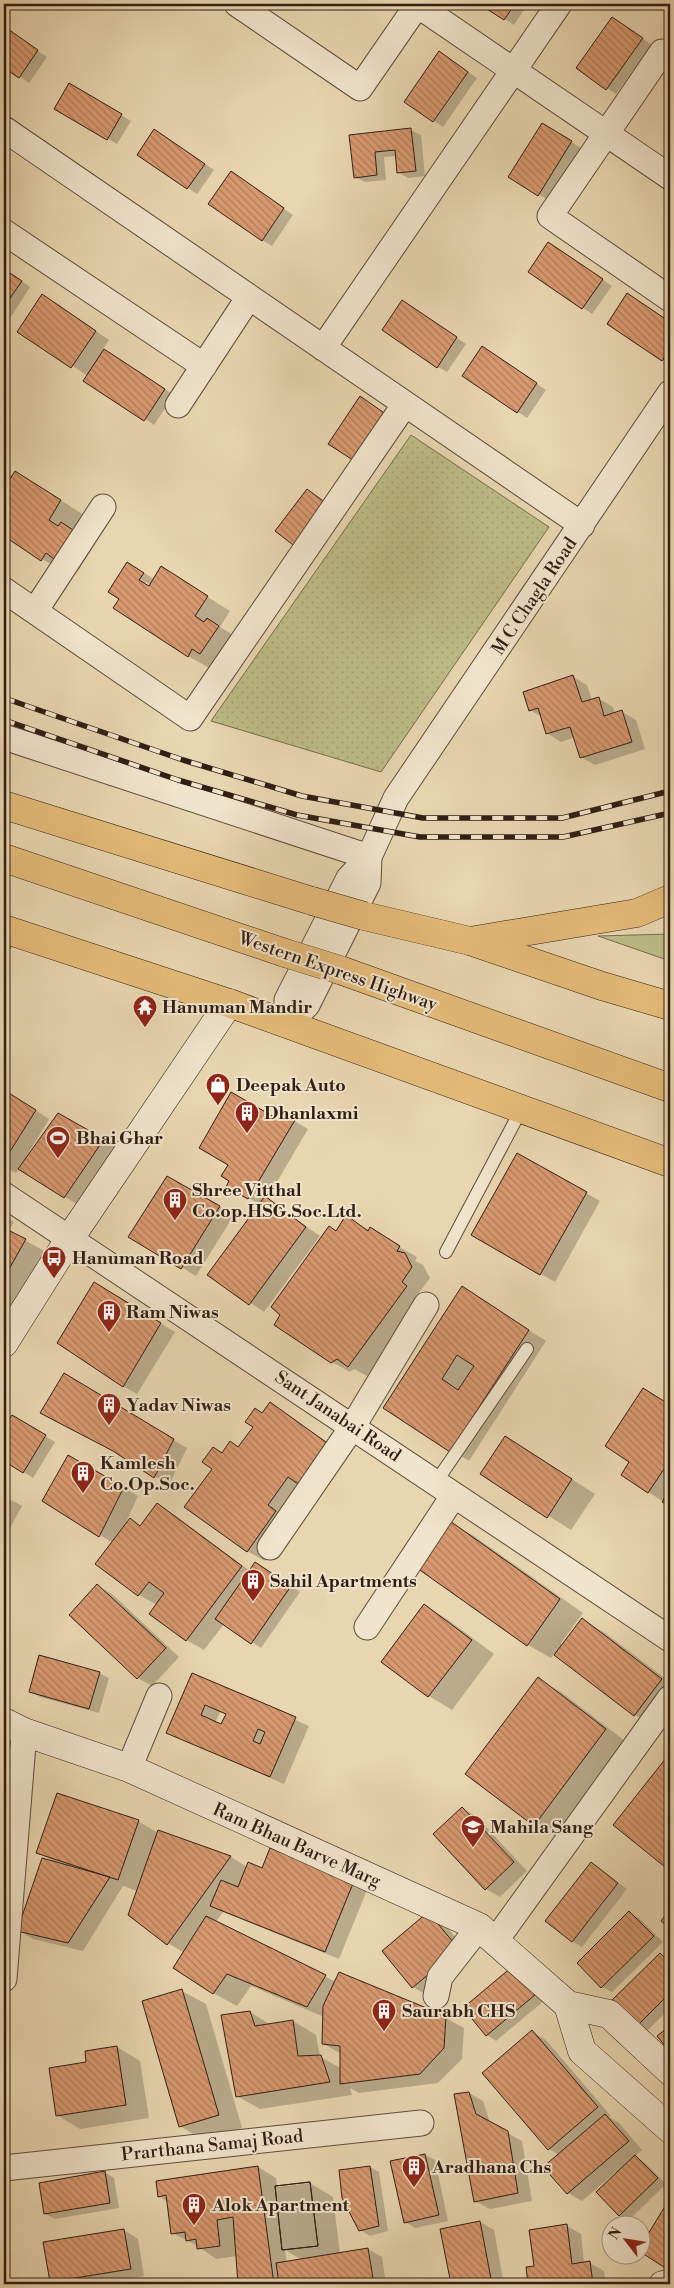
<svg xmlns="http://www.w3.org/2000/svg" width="674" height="2288" viewBox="0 0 674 2288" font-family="'Libre Bodoni',serif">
  <defs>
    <pattern id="park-dots" width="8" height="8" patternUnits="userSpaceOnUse" patternTransform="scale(1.25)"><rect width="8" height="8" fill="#bdbc86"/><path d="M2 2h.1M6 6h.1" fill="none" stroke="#a3a173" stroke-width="1.8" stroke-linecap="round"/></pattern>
    <pattern id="building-back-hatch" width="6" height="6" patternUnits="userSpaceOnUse" patternTransform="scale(1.25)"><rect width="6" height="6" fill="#d99970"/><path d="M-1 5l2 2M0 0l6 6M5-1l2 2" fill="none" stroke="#b07c5b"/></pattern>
  </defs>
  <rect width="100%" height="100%" fill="#e8d6b0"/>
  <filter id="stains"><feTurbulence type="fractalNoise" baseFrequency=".004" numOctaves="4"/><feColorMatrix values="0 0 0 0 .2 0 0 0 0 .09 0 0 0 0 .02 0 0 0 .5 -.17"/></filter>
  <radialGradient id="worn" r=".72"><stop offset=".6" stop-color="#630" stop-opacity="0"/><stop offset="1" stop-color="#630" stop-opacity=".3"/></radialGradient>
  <path fill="url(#park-dots)" stroke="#766d4d" d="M411,435L549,527L381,772L211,721Z"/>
  <path fill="#bdbc86" stroke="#766d4d" d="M670,934V961L598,936Z"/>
  <path fill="#0003" fill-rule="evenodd" d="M482,4H528L514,25Z
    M622,24L652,45L616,94L577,68Z
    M5,29L47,57L29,83L4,66Z
    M449,58L477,78L443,127L406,102Z
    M70,85L131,121L117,144L56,108Z
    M542,124L581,148L548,200L510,177Z
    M411,130L421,135L425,176L408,178L398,172L397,156L384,157L386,180L365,182L355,177L351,136Z
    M164,136L214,170L197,194L139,155Z
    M240,178L293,215L272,246L262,240Z
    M558,249L612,286L592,314L529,272Z
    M4,269L30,287L11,317L4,313Z
    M637,300L670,323V364L663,360Z
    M56,304L109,340L103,349L174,395L154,425L88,376L19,331Z
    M412,307L466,344L447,372L438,367Z
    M492,353L546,390L527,418L464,376Z
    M16,472L84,515V537L95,544L78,571L70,566L65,573L4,535V481L8,484Z
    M128,563L154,579L162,568L230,611L220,627L241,640L211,669L188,656L120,598ZM146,582L150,585V588L144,584Z
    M573,677L587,685L592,700L598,698L613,707L615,714L622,712L636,720L645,749L595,765L581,757L575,737L561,742L547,733L542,717L530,710Z
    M4,1090L49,1119L26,1157L27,1158L103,1140L117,1148L78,1205L19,1168L16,1173L4,1166Z
    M279,1112L308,1129L267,1199L320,1236L264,1312L209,1275L259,1204L228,1186Z
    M518,1155L600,1201L555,1282L473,1235Z
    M168,1177L234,1215L196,1276L130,1236Z
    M4,1216L14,1222L8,1231L48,1253L11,1320L4,1316Z
    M346,1217L417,1257L415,1261L423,1265L430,1278L419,1293L424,1297L367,1376L354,1369L350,1372L332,1362L337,1232Z
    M94,1284L175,1332L137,1394L123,1386Z
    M462,1288L546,1341L469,1461L385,1408Z
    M64,1375L187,1448L169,1485L120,1454Z
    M661,1399L670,1406V1506L622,1475Z
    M271,1404L347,1456L319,1495L293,1522L265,1561L247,1551L213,1468L223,1454L239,1448Z
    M12,1416L55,1442L33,1478L4,1460V1429Z
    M506,1437L595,1494L571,1530L482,1474Z
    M68,1456L138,1496L123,1529L130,1520L141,1526L157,1504L175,1515L250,1571L265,1569L300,1592L261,1648L224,1624L204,1650L186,1640L157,1605L139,1595L97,1563L113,1543L44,1501Z
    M4,1496L22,1506L4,1539Z
    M450,1523L474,1536L583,1613L561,1643L563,1645L582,1620L605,1633L670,1682V1712L658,1728L635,1715L554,1654L551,1658L528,1645L419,1568Z
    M98,1586L112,1594L179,1657L152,1686L138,1678L70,1615Z
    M424,1606L447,1619L494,1654L452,1710L429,1696L383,1662Z
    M99,1673L109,1678L99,1713L40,1697L31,1691Z
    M192,1674L309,1726L284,1784L168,1733ZM220,1712L227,1715L222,1726L215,1723Z
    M538,1679L561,1692L629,1744L558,1838L534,1825Z
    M670,1755V1869L615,1825Z
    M4,1790L10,1793L4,1807Z
    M462,1808L476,1816L527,1871L500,1897L486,1889Z
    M138,1821L158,1833L231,1857L247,1867L263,1869L271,1849L367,1890L339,1959L223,1912L216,1922L336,1982L446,2018L464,2028L462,2059L438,2083L359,2093L350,2088L352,2095L260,2109L237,2096L250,2012L271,2025L293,2021L316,2035L320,2057L341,2068V2054L324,2044V2017L251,1986L237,2006L213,1993L184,1953L168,1943L137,1891L123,1886L83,1951L33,1939L19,1931L56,1863L38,1852Z
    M591,1864L627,1889L582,1947L572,1941Z
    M629,1913L639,1918L663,1942L612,1992L602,1987L578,1963Z
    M428,1914L443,1922L472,1958L427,1995L413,1987Z
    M660,1954L670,1960V2008L646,2032L636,2027Z
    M513,1968L545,2000L496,2041L487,2035L465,2008Z
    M182,1991L206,2004L242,2128L203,2140L180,2126Z
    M532,2032L546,2040L611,2116L609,2117L619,2123L642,2150L635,2156L644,2162L666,2184L629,2220L620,2215L616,2172L582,2201L568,2193L559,2155L549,2149Z
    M117,2047L140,2061L149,2118L80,2129L57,2115L88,2064Z
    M469,2093L483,2101L490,2123L522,2141L532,2201L490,2209L475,2201Z
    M425,2155L435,2160L448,2221L415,2228L405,2222Z
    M258,2167L276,2178L277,2187L310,2183L333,2197L340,2254L368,2249L382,2257L386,2284H239L237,2256L216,2259L198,2246L172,2233L168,2202L159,2196ZM285,2250L302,2260L287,2263Z
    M370,2167L379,2172L388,2231L370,2236L360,2230Z
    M104,2172L114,2178L119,2208L55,2219L45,2214Z
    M670,2201V2269L642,2251V2246Z
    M480,2222L494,2230L504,2284H452L441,2230Z
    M567,2226L581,2234L584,2263H590L604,2271L606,2284H529L527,2268L535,2267Z
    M124,2230L138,2239L144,2276L96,2284H56L51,2281Z"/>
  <path fill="url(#building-back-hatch)" stroke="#301e14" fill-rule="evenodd" d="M479,4H515L504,20Z
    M612,17L643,38L606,90L576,68Z
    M5,27L38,50L19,78L4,68Z
    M439,51L468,72L433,122L404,102Z
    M69,83L122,114L107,140L54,109Z
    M542,123L572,141L538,196L508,177Z
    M411,128L416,171L397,173L395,150L375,152L377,175L354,178L349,135Z
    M154,129L205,164L187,189L137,155Z
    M231,171L284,208L262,241L208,204Z
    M548,242L603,279L582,309L528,272Z
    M4,269L22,281L4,307Z
    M627,293L670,322V348L662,361L607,324Z
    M42,294L96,331L71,368L17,332Z
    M402,300L457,337L437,368L382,330Z
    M482,346L537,383L517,413L462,376Z
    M104,349L165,389L144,421L83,381Z
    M360,396L387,415L356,462L328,444Z
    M15,471L61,500L49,520L58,526L61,522L73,530L54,559L46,553L41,561L4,536V488Z
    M307,489L330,506L297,548L275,531Z
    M127,562L144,573L139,580L149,586L161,566L208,596L195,616L204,622L207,618L219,626L200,654L192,649L188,657L113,608L119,599L108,592Z
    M573,675L582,702L599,697L604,716L622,710L632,742L580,758L570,727L546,734L538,708L529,711L523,692Z
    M4,1090L36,1110L4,1161Z
    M231,1092L274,1117L278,1110L295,1120L248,1199L226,1187L229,1181L221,1176L228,1165L199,1148Z
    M58,1113L104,1139L64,1198L18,1169Z
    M517,1153L587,1192L540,1275L471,1235Z
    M167,1176L220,1206L181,1269L128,1237Z
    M265,1196L306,1227L249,1305L207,1275Z
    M346,1215L368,1231L370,1227L400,1246L397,1251L405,1253L412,1267L402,1282L407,1286L348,1367L337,1359L331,1363L274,1325L280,1315L271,1307L329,1226L336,1231Z
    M6,1229L26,1239L4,1278V1233Z
    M94,1282L161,1323L123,1387L57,1343Z
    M462,1286L529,1330L450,1452L383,1408ZM457,1355L474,1366L458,1390L442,1379Z
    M64,1373L174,1439L154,1478L113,1451L40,1413Z
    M643,1388L670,1405V1460L648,1493L621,1475L629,1462L605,1446Z
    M270,1402L330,1445L301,1486L288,1477L268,1505L276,1511L247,1552L184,1507L212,1469L202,1462L213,1447L222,1453L230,1441L238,1447L253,1427L245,1422L255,1408L262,1413Z
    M12,1415L46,1435L23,1473L4,1461V1427Z
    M505,1436L572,1479L547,1518L480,1474Z
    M68,1455L124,1487L99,1537L42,1501Z
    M670,1489V1507L662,1502Z
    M157,1503L242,1566L186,1641L149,1614L164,1593L149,1582L138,1596L95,1564L130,1518L140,1526Z
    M450,1521L560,1599L527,1646L417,1568Z
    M255,1562L291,1586L251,1644L215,1619Z
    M97,1584L166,1648L137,1679L69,1615Z
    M424,1604L472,1640L428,1697L381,1662Z
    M582,1618L662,1679L634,1716L554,1655Z
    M39,1655L100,1672L89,1709L29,1692Z
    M192,1673L296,1717L270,1777L166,1733ZM205,1705L226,1714L221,1724L201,1715ZM258,1729L265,1732L260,1744L253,1741Z
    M538,1677L606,1729L534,1826L465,1774Z
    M670,1753V1796L666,1802L670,1805V1871L613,1825Z
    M57,1793L139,1820L118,1880L36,1853Z
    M462,1807L514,1862L485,1890L433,1834Z
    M158,1830L231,1856L167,1945L128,1915Z
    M270,1848L354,1881L325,1952L210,1906L221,1880L238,1887L248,1862L262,1868Z
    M42,1858L110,1877L68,1943L17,1931Z
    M591,1862L618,1883L572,1942L545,1921Z
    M670,1909V1928L661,1921Z
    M629,1911L654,1936L601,1988L577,1963Z
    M428,1912L459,1949L412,1988L382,1951Z
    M206,1916L326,1975L307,2007L227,1974L213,1994L173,1968Z
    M660,1953L670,1963V1993L635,2028L610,2002Z
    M513,1966L536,1994L486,2036L463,2008Z
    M339,1972L446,2016L444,2048L420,2074L340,2084V2046L322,2044L323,2006Z
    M182,1989L219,2115L179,2127L142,2001Z
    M250,2011L255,2026L293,2020L298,2056L321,2055L330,2082L236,2097L221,2015Z
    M670,2026V2052L657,2036Z
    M532,2030L598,2107L548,2150L482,2073Z
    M117,2046L126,2105L56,2116L49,2068L86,2062L85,2051Z
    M469,2092L476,2114L508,2131L518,2193L474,2202L454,2094Z
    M605,2114L629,2141L567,2194L543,2167Z
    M425,2154L439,2215L404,2223L390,2161Z
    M635,2155L658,2178L619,2216L596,2192Z
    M258,2166L274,2284H238L233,2217L217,2220L220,2246L197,2249L196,2239L186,2241L185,2232L171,2234L166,2195L158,2197L156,2181Z
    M370,2166L379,2226L359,2231L342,2198L339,2170Z
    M105,2171L110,2203L44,2214L39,2183Z
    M310,2182L318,2246L282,2250L275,2186Z
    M310,2182L318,2246L282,2250L275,2186Z
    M670,2198V2271L642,2253V2244Z
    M480,2221L492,2284H451L440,2229Z
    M567,2224L572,2264L590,2261L593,2284H528L526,2267L534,2266L529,2230Z
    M124,2229L131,2269L50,2282L43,2242Z
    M368,2248L374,2284H279L276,2263Z"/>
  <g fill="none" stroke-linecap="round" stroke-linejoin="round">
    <defs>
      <path id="lane" d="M4,944H5
        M446,1252L522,1108
        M436,1482L527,1349"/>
      <path id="street" d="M237,4L360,88L418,4
        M416,4L670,177
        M670,57L662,52L550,216L670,299
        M4,129L582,525
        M4,232L204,366
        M323,348L559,4
        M178,405L249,297
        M4,590L190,718L405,404
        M35,611L103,507
        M4,737L369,857
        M287,1024V1000L349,878L369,857L396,798L670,393
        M287,1024L307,1005L368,883L369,857
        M4,1195L670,1639
        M270,1547L353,1426L426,1305
        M367,1627L454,1495
        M129,1768L159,1696
        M496,1940L670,1698
        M4,1979L24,1732
        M436,1996L440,1977L479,1927
        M4,2168L421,2123
        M662,2284L670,2282"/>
      <path id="secondary" d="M4,1343L70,1238L229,1003
        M4,1722L24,1732L129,1768L479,1927L568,2005L609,2014L670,2071
        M568,2005L582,2051L670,2129"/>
      <path id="primary" d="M4,929L229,1003L670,1163
        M470,941L637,913L670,899"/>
      <path id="highway" d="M4,805L312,901
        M4,858L285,953
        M364,916L470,941L602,986L670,1006
        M340,970L670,1088"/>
    </defs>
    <use href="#lane" stroke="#5e4c3b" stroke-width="14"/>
    <use href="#street" stroke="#5e4c3b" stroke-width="27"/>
    <use href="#secondary" stroke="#301e14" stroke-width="29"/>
    <use href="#primary" stroke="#301e14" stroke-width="29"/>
    <use href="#highway" stroke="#301e14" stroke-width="29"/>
    <use href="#lane" stroke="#f0e4cc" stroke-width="12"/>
    <use href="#street" stroke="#f0e4cc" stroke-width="25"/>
    <use href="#secondary" stroke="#f0e4cc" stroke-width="28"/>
    <use href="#primary" stroke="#e4bb78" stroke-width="28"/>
    <use href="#highway" stroke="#e4bb78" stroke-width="28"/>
    <defs>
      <path id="rail" d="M4,698L183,760L302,796L423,818H562L670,791
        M4,720L178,780L297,815L420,837H563L670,813"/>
    </defs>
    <use href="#rail" stroke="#301e14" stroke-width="5.5"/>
    <use href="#rail" stroke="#f0e4cc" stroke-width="4" stroke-dasharray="11" stroke-linecap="butt"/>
    <defs>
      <path id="highway-bridge" d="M312,901L364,916
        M285,953L340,970"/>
    </defs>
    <use href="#highway-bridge" stroke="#301e14" stroke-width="29" stroke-linecap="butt"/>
    <use href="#highway-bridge" stroke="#e4bb78" stroke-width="28"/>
  </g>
  <defs>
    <symbol id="temple-pin" viewBox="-11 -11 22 30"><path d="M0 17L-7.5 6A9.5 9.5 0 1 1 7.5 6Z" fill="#8f2418" stroke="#f0e4cc"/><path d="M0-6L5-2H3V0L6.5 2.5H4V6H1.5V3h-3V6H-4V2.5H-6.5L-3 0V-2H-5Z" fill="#fff"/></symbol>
    <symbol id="shop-pin" viewBox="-11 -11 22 30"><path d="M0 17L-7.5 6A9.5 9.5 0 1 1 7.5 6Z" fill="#8f2418" stroke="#f0e4cc"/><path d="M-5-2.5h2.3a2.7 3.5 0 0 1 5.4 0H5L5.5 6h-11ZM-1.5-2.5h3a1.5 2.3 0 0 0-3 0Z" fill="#fff"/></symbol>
    <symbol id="building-pin" viewBox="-11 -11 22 30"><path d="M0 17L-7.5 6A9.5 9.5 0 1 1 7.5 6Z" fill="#8f2418" stroke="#f0e4cc"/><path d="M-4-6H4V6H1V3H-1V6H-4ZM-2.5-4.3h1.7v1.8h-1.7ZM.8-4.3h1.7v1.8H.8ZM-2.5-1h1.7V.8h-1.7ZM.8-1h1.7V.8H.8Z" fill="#fff"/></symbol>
    <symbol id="stadium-pin" viewBox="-11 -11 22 30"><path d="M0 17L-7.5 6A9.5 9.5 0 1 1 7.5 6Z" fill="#8f2418" stroke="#f0e4cc"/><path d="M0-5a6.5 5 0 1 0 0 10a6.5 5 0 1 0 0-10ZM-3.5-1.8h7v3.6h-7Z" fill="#fff"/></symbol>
    <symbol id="bus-pin" viewBox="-11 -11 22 30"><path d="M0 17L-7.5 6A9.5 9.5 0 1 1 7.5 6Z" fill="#8f2418" stroke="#f0e4cc"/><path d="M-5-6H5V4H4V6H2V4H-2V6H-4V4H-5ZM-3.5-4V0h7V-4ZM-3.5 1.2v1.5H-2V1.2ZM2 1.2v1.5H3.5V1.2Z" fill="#fff"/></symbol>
    <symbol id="school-pin" viewBox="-11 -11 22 30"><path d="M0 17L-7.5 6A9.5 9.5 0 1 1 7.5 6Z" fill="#8f2418" stroke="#f0e4cc"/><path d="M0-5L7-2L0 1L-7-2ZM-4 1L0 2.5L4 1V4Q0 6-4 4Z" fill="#fff"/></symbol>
  </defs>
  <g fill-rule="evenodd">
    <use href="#temple-pin" x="131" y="993" width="28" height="38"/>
    <use href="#shop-pin" x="204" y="1071" width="28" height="38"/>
    <use href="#building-pin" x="233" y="1099" width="28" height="38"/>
    <use href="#stadium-pin" x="44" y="1124" width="28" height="38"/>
    <use href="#building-pin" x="161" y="1186" width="28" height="38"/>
    <use href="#bus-pin" x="40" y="1244" width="28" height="38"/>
    <use href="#building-pin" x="95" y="1298" width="28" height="38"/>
    <use href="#building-pin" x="95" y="1391" width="28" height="38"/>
    <use href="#building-pin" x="69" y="1459" width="28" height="38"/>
    <use href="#building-pin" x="239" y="1567" width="28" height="38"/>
    <use href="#school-pin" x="459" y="1813" width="28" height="38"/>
    <use href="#building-pin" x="370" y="1997" width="28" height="38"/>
    <use href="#building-pin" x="400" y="2153" width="28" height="38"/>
    <use href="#building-pin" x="180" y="2191" width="28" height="38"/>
  </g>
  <g text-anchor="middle" stroke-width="4" stroke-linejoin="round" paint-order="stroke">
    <g font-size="18" fill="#301e14" stroke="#f0e4cc">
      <text transform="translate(534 596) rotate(-56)" y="6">M C Chagla Road</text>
      <text transform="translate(338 971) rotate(19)" y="6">Western Express Highway</text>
      <text transform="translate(338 1416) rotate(34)" y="6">Sant Janabai Road</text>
      <text transform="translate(297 1845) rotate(24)" y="6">Ram Bhau Barve Marg</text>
      <text transform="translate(212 2145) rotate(-6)" y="6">Prarthana Samaj Road</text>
    </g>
    <g font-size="18" font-weight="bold" fill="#301e14" stroke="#f0e4cc" text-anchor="start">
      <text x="162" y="1013">Hanuman Mandir</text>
      <text x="236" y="1091">Deepak Auto</text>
      <text x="264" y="1119">Dhanlaxmi</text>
      <text x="76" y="1144">Bhai Ghar</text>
      <text x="192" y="1196">Shree Vitthal<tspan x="192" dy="21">Co.op.HSG.Soc.Ltd.</tspan></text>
      <text x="72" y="1264">Hanuman Road</text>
      <text x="126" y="1318">Ram Niwas</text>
      <text x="126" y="1411">Yadav Niwas</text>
      <text x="100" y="1469">Kamlesh<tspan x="100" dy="21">Co.Op.Soc.</tspan></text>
      <text x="270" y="1587">Sahil Apartments</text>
      <text x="490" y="1833">Mahila Sang</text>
      <text x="402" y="2017">Saurabh CHS</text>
      <text x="432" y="2173">Aradhana Chs</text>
      <text x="212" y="2211">Alok Apartment</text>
    </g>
  </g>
  <rect width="674" height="2288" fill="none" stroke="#e8d6b0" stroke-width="20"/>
  <rect x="5" y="5" width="664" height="2278" fill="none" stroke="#301e14" stroke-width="2.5"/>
  <rect x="10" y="10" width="654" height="2268" fill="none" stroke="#301e14"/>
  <g transform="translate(626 2240) rotate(301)"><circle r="24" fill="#f0e4cc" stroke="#a39582"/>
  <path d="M0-4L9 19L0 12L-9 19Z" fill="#8f2418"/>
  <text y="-8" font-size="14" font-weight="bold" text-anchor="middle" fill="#301e14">N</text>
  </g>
  <rect width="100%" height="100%" filter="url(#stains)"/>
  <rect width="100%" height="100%" fill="url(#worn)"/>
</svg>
